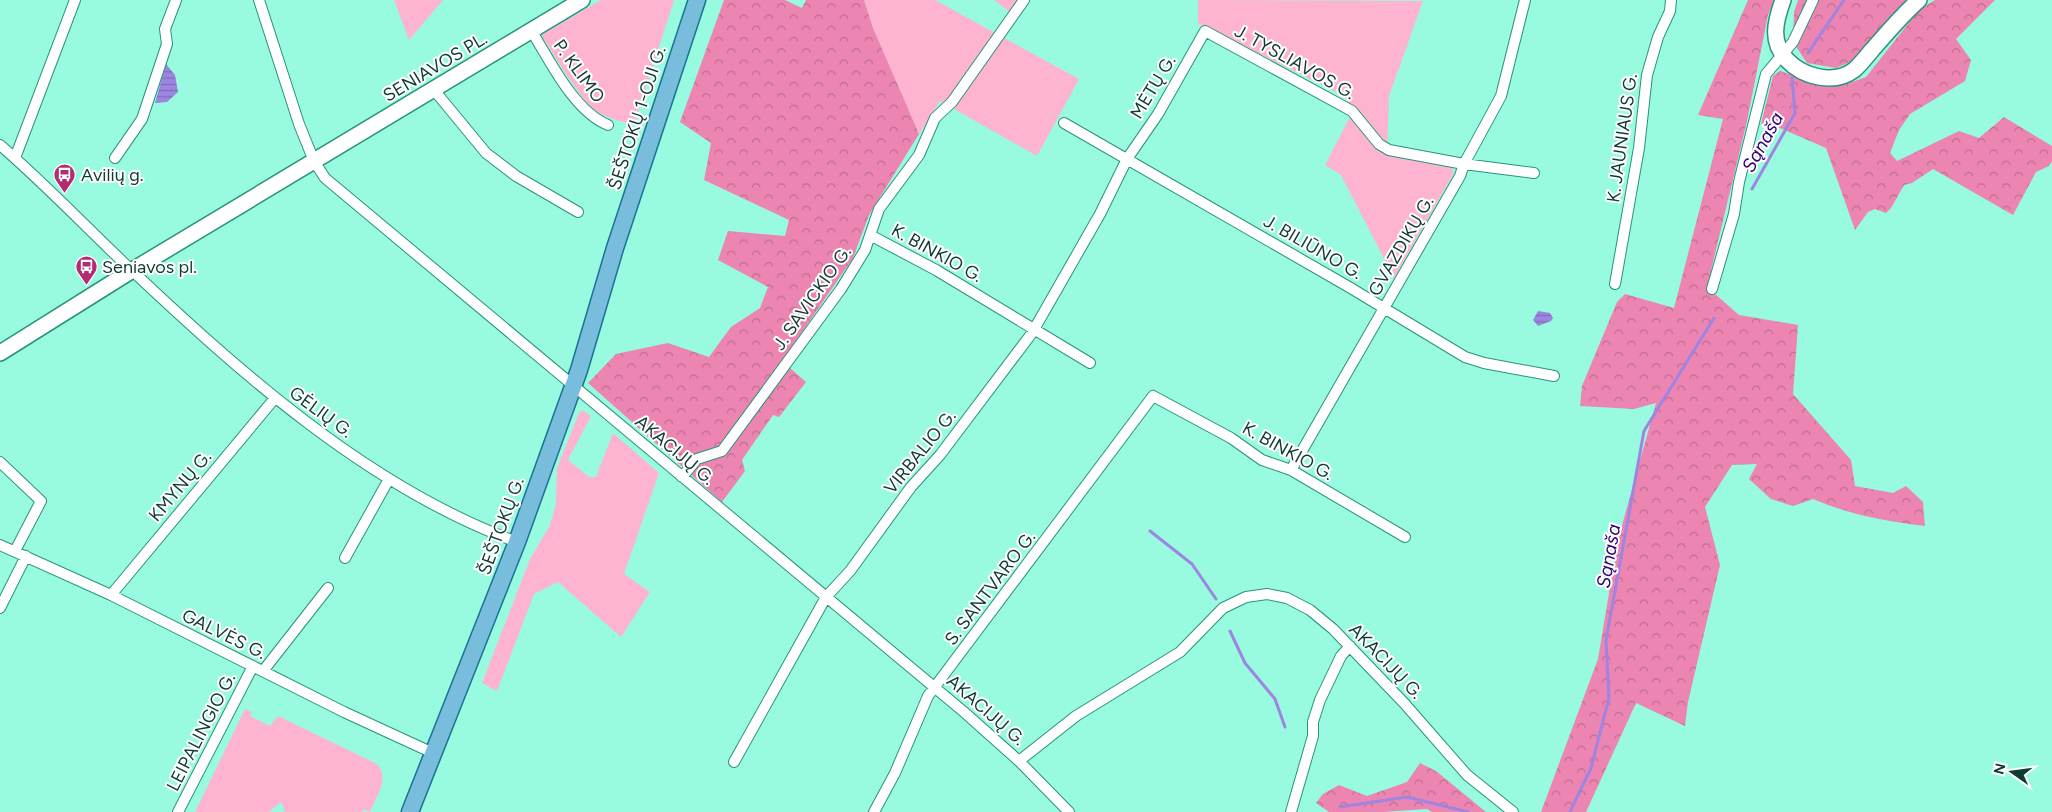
<svg xmlns="http://www.w3.org/2000/svg" width="2052" height="812" viewBox="0 0 2052 812" font-family="Figtree,sans-serif">
  <defs>
    <pattern id="forest-crowns" width="20" height="18" patternUnits="userSpaceOnUse" patternTransform="scale(1.25)"><rect width="20" height="18" fill="#ec85b1"/><path d="M2 6a3 3 0 1 1 6 0M12 15a3 3 0 1 1 6 0" fill="none" stroke="#be6e91"/></pattern>
    <pattern id="water-rules" width="6" height="5" patternUnits="userSpaceOnUse" patternTransform="scale(1.25)"><rect width="6" height="5" fill="#9d85e1"/><path d="M0 2.5h6" fill="none" stroke="#7f6eb7"/></pattern>
  </defs>
  <rect width="100%" height="100%" fill="#98fadf"/>
  <path fill="#feb4d1" d="M394,0H443L409,40Z
    M601,0H674L634,125C622,121 609,119 598,112C580,101 554,54 541,35Z
    M864,0H935L1079,79L1037,156L940,101L919,134L873,28Z
    M994,0H1019L1011,13Z
    M1198,0L1423,1L1389,96L1387,153L1448,166L1453,168V174L1394,278L1341,175L1325,165L1354,109L1342,95L1198,23Z
    M582,410L591,416L568,460L589,477H596L613,433L659,473L624,574L650,592L621,637L558,582L534,594L497,691L482,683L530,559L550,525L556,504L557,468L579,413Z
    M245,709L252,712L250,716L270,726L278,716L377,764C390,778 376,797 370,812L364,809L362,812H285L281,802L269,812H195Z"/>
  <path fill="url(#forest-crowns)" d="M724,0H785L802,8L806,0H864L873,28L919,134L869,215L853,258L782,361L806,382L779,417L773,415L742,460L745,471L722,502L588,383L616,354L668,343L709,357L731,327L760,308L768,287L718,260L728,231L785,236L789,220L704,180L711,143L680,122Z
    M1748,0H1774L1768,15L1747,121L1707,287L1739,315L1798,325L1793,394L1851,460L1855,486L1893,493L1906,486L1923,502L1925,526C1883,521 1851,515 1813,499L1793,506L1771,499L1749,479L1757,464L1732,465L1705,507L1720,565L1688,702L1685,726L1636,703L1586,812H1541L1598,659L1618,540L1656,403L1634,409L1580,406L1582,386L1617,302L1625,294L1674,308L1723,119L1698,115Z
    M1798,0H1907L1852,61L1836,68L1807,63L1793,42L1794,12Z
    M1935,0H1995L1956,39L1971,60L1965,81L1910,114L1899,130L1890,153L1897,161L1959,131L1979,138L2004,117L2052,146V161L2049,166L2036,172L2013,215L1933,169L1912,183L1904,185L1891,208L1886,213L1875,209L1868,212L1855,230L1826,148L1780,128L1761,124L1773,76L1780,71L1828,87L1844,85L1866,77L1919,10Z
    M1420,763L1436,771L1486,812H1432L1427,809L1383,812H1329L1316,803L1323,794L1339,785L1367,796L1407,782Z"/>
  <path fill="url(#water-rules)" d="M166,64L175,75L178,92L167,102L155,103Z
    M1538,311L1550,313L1553,318L1551,321L1538,326L1533,320Z"/>
  <g fill="none" stroke-linecap="round" stroke-linejoin="round">
    <path stroke="#9d85e1" stroke-width="3" d="M1808,53L1844,0
      M1752,189L1795,113L1792,78
      M1150,531L1192,564L1216,599
      M1230,631L1245,663L1275,699L1285,727
      M1340,807L1407,797L1468,812
      M1570,812L1591,768L1609,698L1606,640L1644,431L1714,318"/>
    <defs>
      <path id="street" d="M259,0L299,124L314,161L325,178L964,712L1019,761L1069,812
        M531,30C550,61 574,111 608,125
        M434,90L486,153L516,176L578,212
        M1064,123L1349,287L1465,357L1484,363L1554,376
        M0,145C43,182 82,223 123,262C237,370 368,488 517,542
        M15,158L75,0
        M115,158L142,119L167,44L165,29L176,0
        M870,235L936,270L1090,363
        M1615,284L1639,148L1647,75L1658,37L1670,11L1671,0
        M1712,289L1734,214L1739,182L1766,74L1793,42L1813,0
        M0,462L41,501L15,551
        M1291,470L1460,176L1464,164L1501,96L1525,0
        M682,477L697,459L722,451L841,289L865,250L879,209L919,155L935,118L952,102L1024,0
        M0,545L111,595L344,712L433,753
        M345,558L389,479
        M111,595L275,398
        M0,608L26,556
        M263,671L328,588
        M1019,761L1076,716L1180,652L1223,608L1246,597L1267,594L1287,598L1310,610L1333,629L1404,703L1467,775L1513,812
        M734,762L826,597L850,571L911,487L940,455L1032,333L1100,214L1127,159L1158,114L1205,31L1352,111L1379,144L1389,150L1464,164L1534,173
        M178,812L253,666
        M874,812L895,773L928,696L1153,396L1231,438L1262,460L1291,470L1405,537
        M1291,812L1313,736V722L1320,700L1341,656L1350,646"/>
      <path id="secondary" d="M1783,0C1775,22 1770,42 1787,60C1803,77 1834,85 1854,70C1860,65 1866,57 1872,50C1887,33 1902,15 1919,0
        M0,353L131,271L582,0"/>
      <path id="primary" d="M410,812L517,542L579,370L615,248L697,0"/>
    </defs>
    <use href="#street" stroke="#29937b" stroke-width="12"/>
    <use href="#secondary" stroke="#29937b" stroke-width="18"/>
    <use href="#primary" stroke="#1a7391" stroke-width="19"/>
    <use href="#street" stroke="#fff" stroke-width="10"/>
    <use href="#secondary" stroke="#fff" stroke-width="15"/>
    <use href="#primary" stroke="#79bddc" stroke-width="16"/>
  </g>
  <defs>
    <symbol id="bus-pin" viewBox="-11 -11 22 30"><path d="M0 17L-7.5 6A9.5 9.5 0 1 1 7.5 6Z" fill="#b32c71" stroke="#fff"/><path d="M-5-6H5V4H4V6H2V4H-2V6H-4V4H-5ZM-3.5-4V0h7V-4ZM-3.5 1.2v1.5H-2V1.2ZM2 1.2v1.5H3.5V1.2Z" fill="#fff"/></symbol>
  </defs>
  <g fill-rule="evenodd">
    <use href="#bus-pin" x="52" y="162" width="25" height="34"/>
    <use href="#bus-pin" x="74" y="254" width="25" height="34"/>
  </g>
  <g text-anchor="middle" stroke-width="4" stroke-linejoin="round" paint-order="stroke">
    <g font-size="18" fill="#103b31" stroke="#fff">
      <text transform="translate(1295 62) rotate(29)" y="6">J. TYSLIAVOS G.</text>
      <text transform="translate(435 67) rotate(-31)" y="6">SENIAVOS PL.</text>
      <text transform="translate(579 71) rotate(54)" y="6">P. KLIMO</text>
      <text transform="translate(1153 87) rotate(-59)" y="6">MĖTŲ G.</text>
      <text transform="translate(637 118) rotate(-72)" y="6">ŠEŠTOKŲ 1-OJI G.</text>
      <text transform="translate(1622 138) rotate(-82)" y="6">K. JAUNIAUS G.</text>
      <text transform="translate(1401 246) rotate(-60)" y="6">GVAZDIKŲ G.</text>
      <text transform="translate(1313 247) rotate(30)" y="6">J. BILIŪNO G.</text>
      <text transform="translate(937 253) rotate(29)" y="6">K. BINKIO G.</text>
      <text transform="translate(812 298) rotate(-55)" y="6">J. SAVICKIO G.</text>
      <text transform="translate(321 412) rotate(36)" y="6">GĖLIŲ G.</text>
      <text transform="translate(675 450) rotate(40)" y="6">AKACIJŲ G.</text>
      <text transform="translate(1288 451) rotate(29)" y="6">K. BINKIO G.</text>
      <text transform="translate(920 452) rotate(-51)" y="6">VIRBALIO G.</text>
      <text transform="translate(180 486) rotate(-50)" y="6">KMYNŲ G.</text>
      <text transform="translate(501 526) rotate(-70)" y="6">ŠEŠTOKŲ G.</text>
      <text transform="translate(990 588) rotate(-53)" y="6">S. SANTVARO G.</text>
      <text transform="translate(224 634) rotate(26)" y="6">GALVĖS G.</text>
      <text transform="translate(1386 661) rotate(46)" y="6">AKACIJŲ G.</text>
      <text transform="translate(986 710) rotate(41)" y="6">AKACIJŲ G.</text>
      <text transform="translate(201 732) rotate(-63)" y="6">LEIPALINGIO G.</text>
    </g>
    <g font-size="18" fill="#103b31" stroke="#fff" text-anchor="start">
      <text x="81" y="181">Avilių g.</text>
      <text x="102" y="273">Seniavos pl.</text>
    </g>
    <g font-size="19" font-style="italic" fill="#370075" stroke="#fff">
      <text transform="translate(1762 142) rotate(-61)" y="7">Sąnaša</text>
      <text transform="translate(1608 556) rotate(-80)" y="7">Sąnaša</text>
    </g>
  </g>
  <g transform="translate(2012 772) rotate(284)" stroke="#ffffff" stroke-width="4" paint-order="stroke">
  <path d="M0-4L9 19L0 12L-9 19Z" fill="#103b31"/>
  <text y="-8" font-size="14" font-weight="bold" text-anchor="middle" fill="#103b31">N</text>
  </g>
</svg>
